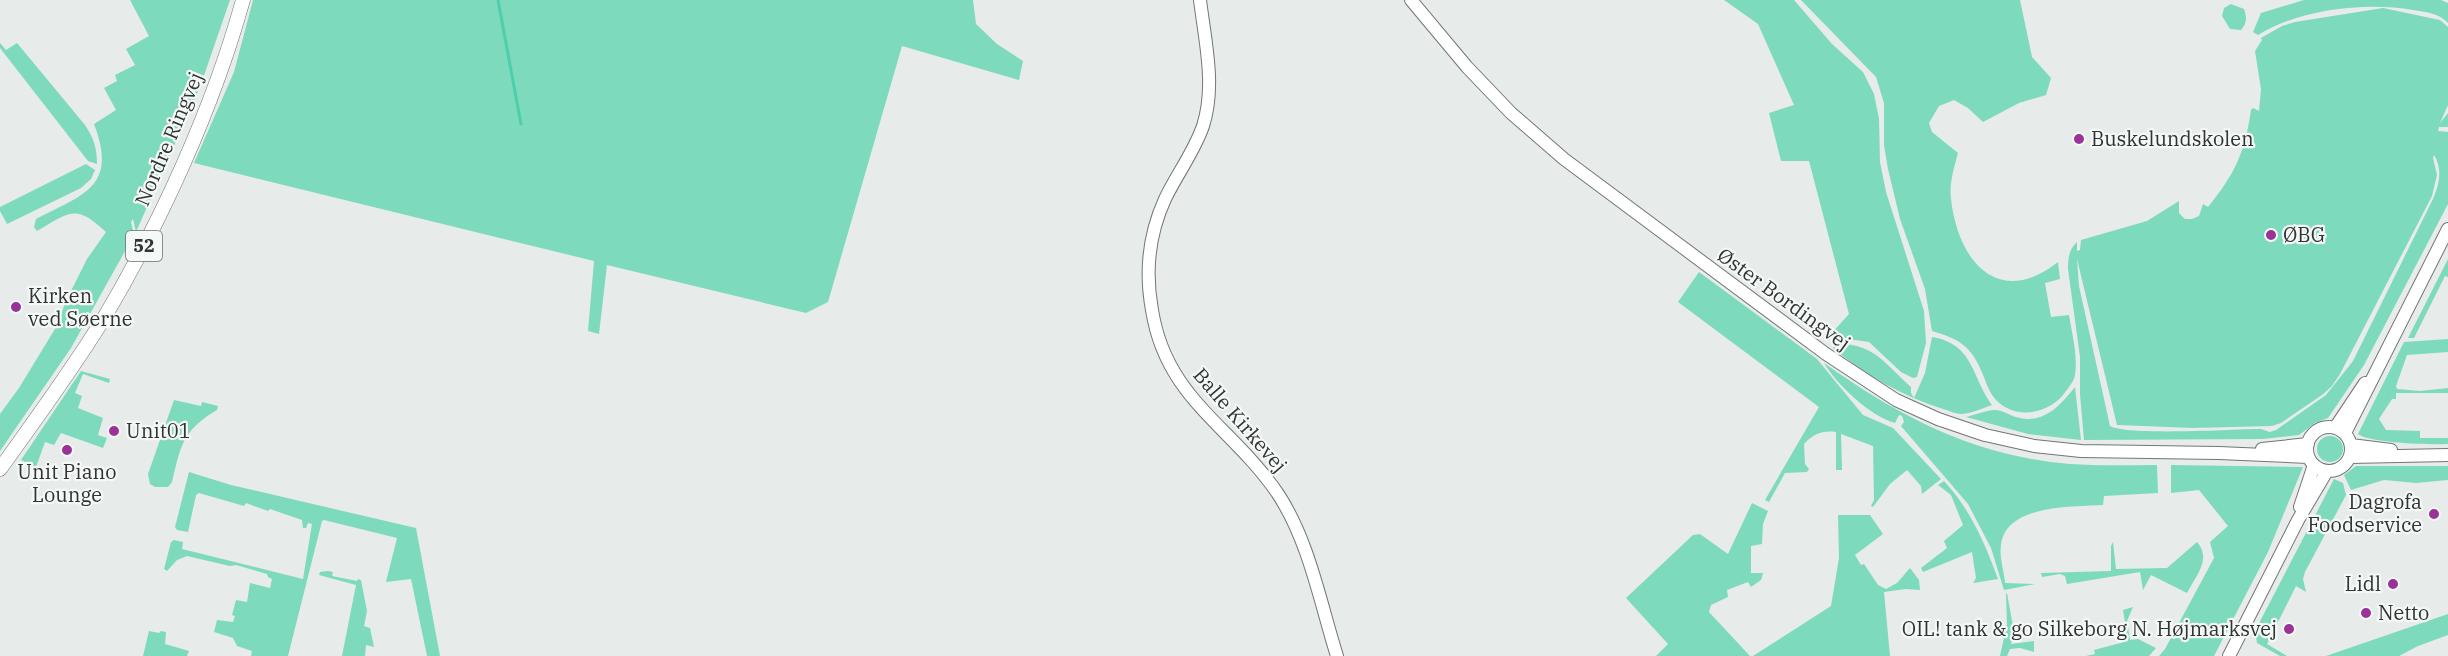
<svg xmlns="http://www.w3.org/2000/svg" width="2448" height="656" viewBox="0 0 2448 656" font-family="'IBM Plex Serif',serif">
  <rect width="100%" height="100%" fill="#e7ebe9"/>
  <path fill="#7edabd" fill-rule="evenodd" d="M130,0H230L200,87L136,232L133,219L131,222L134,235L71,348L0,451V414L19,388L58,324L65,303L87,259L106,232C76,204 71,211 37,231L34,227L36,219C84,194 118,187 94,124L116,110L104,88L117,81L115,75L135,65L126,49L149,36Z
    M253,0H973L976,24L997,44L1023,61L1019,80L902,46L828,302L806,313L607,265L599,334L588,331L594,261L194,163L234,72Z
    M1724,0H1794L1832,44L1863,72L1874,94L1879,119L1880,162L1886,192L1924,311L1926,343L1917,377L1913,378L1901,372L1869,342L1841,338L1831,334L1849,314L1809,161H1781L1769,113L1794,105L1758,24Z
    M1801,0H2020L2032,57L2051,78L2046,95L2019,103L1983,122L1968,108L1954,100L1939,106L1929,123L1932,132L1958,153C1954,168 1949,184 1951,199C1958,261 1998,309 2058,262L2060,279L2045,283L2051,317L2069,315C2072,334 2078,356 2075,375C2074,381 2069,387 2066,391C2051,413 2018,421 1997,401C1991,395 1987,386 1984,377C1972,347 1962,340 1932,331L1925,289L1900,219L1888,169L1884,145V103L1876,77Z
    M2304,0H2441L2448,3V23C2439,13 2425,12 2413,10C2366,2 2300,9 2258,35L2253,32L2261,13Z
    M2231,4L2244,9C2247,18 2247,23 2241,30L2230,29L2222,16L2224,8Z
    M2383,8L2440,20L2448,27V105L2440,123L2448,113V127H2439L2438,131L2448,132V204L2364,365L2328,418L2315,423L2299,435L2263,439L2084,440L2080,394V357L2068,269C2068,258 2069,249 2077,242V251L2080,250L2081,240L2147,221L2179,201V213L2185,219H2192L2199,216L2203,204L2208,207C2235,174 2245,152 2251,110L2253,108L2259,111L2261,89L2255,51L2262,40L2261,38L2282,26L2295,22ZM2434,155C2443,169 2439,185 2433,199L2353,361L2326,395L2276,430L2270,432L2261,429C2235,429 2127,436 2110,426L2079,286L2077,259L2117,425L2193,428L2272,426L2281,423L2322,395L2332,386L2340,374L2432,196L2437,175L2433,158Z
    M0,43L6,50L17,43L85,125C94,139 97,148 97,164L88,161L0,48Z
    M86,164L95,170L91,179L81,188L7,224L0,211V207Z
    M2448,259V277L2445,276L2414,338H2408Z
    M1699,272L1817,359L1863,415L1893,428L1941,479L1922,494L1921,486L1907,470L1890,484L1873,507L1871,506L1874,500L1873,446L1841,434L1842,470H1836V432C1823,430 1813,434 1804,444L1805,464L1809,469L1807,472L1785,473L1769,502L1765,500L1819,407L1678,302Z
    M1932,337C1974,344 1971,376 1992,405C1983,408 1970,414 1961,414C1955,414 1948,410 1943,409C1902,396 1865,375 1833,348L1838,344C1874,343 1886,365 1911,387V393L1914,398L1925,373Z
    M2448,339V352L2407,355L2396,386L2397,389L2420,391L2448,388V393H2396V399H2392L2379,419L2386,430L2420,431V438H2448V444C2431,445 2369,443 2358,434L2404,342Z
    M1824,363C1900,417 1974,456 2070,464C2099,466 2128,465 2157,465L2158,493L2104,496L2103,505C2073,507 2006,504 2001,545C1999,558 2004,570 2005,583L2035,584L2004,590L1991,548L1968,504L1901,426L1904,422L1902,416L1899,415L1895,423C1870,416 1836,384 1824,363Z
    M81,371L110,379L109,383L83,374L75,393L82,396L78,408L103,418L98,435L107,438L103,448L61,433L54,445L45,442L36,467L21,460Z
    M2075,387L2081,440L2028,434L1966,417C1974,415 1984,411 1993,410C2001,409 2009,415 2016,417C2043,425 2060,406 2075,387Z
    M174,400L201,406L202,402L218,406L217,410C182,431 181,445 172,482L168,487H155L150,484L148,474Z
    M2317 449a13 13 0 1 1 26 0a13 13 0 1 1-26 0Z
    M2171,465L2303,467L2268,552L2214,656H2159L2165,649L2214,558L2210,542L2228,526L2199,490L2171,493Z
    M2356,466H2448V480L2416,483L2384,480L2351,490L2344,475Z
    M189,472L231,485L416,528L440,656H427L411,579L386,582L397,538L324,520L322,521L288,656H251L252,651L237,646L233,638L214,632L217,620L233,622L235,616L232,615L236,600L247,602L250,583L270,588L272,579L268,577L267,574L236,565L230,566L187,556L177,560L167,571L164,569L171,542L174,540L183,542L182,549L303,579L312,524L308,523L306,528H303L302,520L270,509L268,511L246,503L244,506L199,493L196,495L188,532L177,530L175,527Z
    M2334,479L2343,483L2346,495L2305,572L2303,579L2306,592L2296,586L2267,644L2287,656H2280L2257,643L2255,631Z
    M1944,481C1970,509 1985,543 1998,579L1973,583L1976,578L1972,552L1923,572L1921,568L1947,548L1944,541L1963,525L1951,495L1938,485Z
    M1752,503L1768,511L1763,524L1762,544L1751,546V573H1763L1761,580L1751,587L1748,582L1727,590L1728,597L1711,605L1709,612L1750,656H1656L1668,644L1626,598L1693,535L1700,534L1728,554Z
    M1838,515H1870L1883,534L1855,555L1861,565L1864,564L1878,585L1886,589L1897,583L1910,568L1919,580L1920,590L1906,589L1884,592L1890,656H1753L1831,606L1839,558Z
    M2113,542L2116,569L2167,568L2197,542C2212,559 2196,575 2187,593L2151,575L2143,590L2140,572L2067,584L2065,576L2060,574L2042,577L2041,573L2111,571V546Z
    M328,571L333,572L332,576L357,581L358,579L361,580L367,611L364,626L370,628L374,647L366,645L365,656H342L356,585L319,575L320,572Z
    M2007,593L2014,632L2011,644L2034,641V652L2020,648L2010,649L2007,656H2000L2007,624L2006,594Z
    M2133,607L2127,621L2130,640L2138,639L2156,648L2149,656H2086L2095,654L2094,650L2128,641L2123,610Z
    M2448,614V635L2418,646L2399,656H2326Z
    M149,631L159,633L161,631L166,632L165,644L189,651L187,656H143Z"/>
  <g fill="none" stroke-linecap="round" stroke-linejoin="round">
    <path stroke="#4ccfab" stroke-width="3" d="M498,0L521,124"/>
    <defs>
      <path id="secondary" d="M1200,0C1205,41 1216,86 1203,126C1194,152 1177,174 1165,199C1149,234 1145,272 1152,310C1166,399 1232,426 1278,494C1309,541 1320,602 1337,656
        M1411,0L1467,67L1511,113L1564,159L1826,354L1896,400L1938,419L1985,435L2034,446L2081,451L2219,453L2308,457
        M2307 449a22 22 0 1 1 44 0a22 22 0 1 1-44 0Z
        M2335,428L2365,383
        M2345,433L2448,229
        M2351,445L2391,450
        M2262,449L2308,444
        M2350,457L2448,455
        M2300,507L2314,465
        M2229,656L2298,520L2327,471"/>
      <path id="primary" d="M0,469C36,419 72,370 104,318C161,222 213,108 243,0"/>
    </defs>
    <use href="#secondary" stroke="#727674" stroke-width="14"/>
    <use href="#primary" stroke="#727674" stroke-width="15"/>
    <use href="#secondary" stroke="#fff" stroke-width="12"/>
    <use href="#primary" stroke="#fff" stroke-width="14"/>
  </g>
  <g fill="#9a3397" stroke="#f4f8f6" stroke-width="2">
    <circle cx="2079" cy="139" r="6"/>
    <circle cx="2271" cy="235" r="6"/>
    <circle cx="16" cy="307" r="6"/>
    <circle cx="114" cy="431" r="6"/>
    <circle cx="67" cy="450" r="6"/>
    <circle cx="2434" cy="514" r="6"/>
    <circle cx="2393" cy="584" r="6"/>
    <circle cx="2366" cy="613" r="6"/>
    <circle cx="2289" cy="629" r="6"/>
  </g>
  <g text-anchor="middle" stroke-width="4.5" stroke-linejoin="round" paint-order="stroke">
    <rect fill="#f4f8f6" stroke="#6c6f6e" stroke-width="1.5" x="126" y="231" width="36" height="30" rx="4.5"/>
    <g font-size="18" font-weight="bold" fill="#323433">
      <text x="144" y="252">52</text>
    </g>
    <g font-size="20" fill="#323433" stroke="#f4f8f6">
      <text transform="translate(169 139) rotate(-67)" y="7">Nordre Ringvej</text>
      <text transform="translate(1784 299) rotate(36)" y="7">Øster Bordingvej</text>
      <text transform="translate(1240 420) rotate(49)" y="7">Balle Kirkevej</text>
    </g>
    <g font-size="20" fill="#323433" stroke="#f4f8f6" text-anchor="start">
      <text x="2091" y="146">Buskelundskolen</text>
      <text x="2283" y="242">ØBG</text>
      <text x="28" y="303">Kirken<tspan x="28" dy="23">ved Søerne</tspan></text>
      <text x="126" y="438">Unit01</text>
      <text x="67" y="479" text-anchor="middle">Unit Piano<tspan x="67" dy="23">Lounge</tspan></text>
      <text x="2422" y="509" text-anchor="end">Dagrofa<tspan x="2422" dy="23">Foodservice</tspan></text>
      <text x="2381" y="591" text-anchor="end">Lidl</text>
      <text x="2378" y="620">Netto</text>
      <text x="2277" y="636" text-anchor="end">OIL! tank &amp; go Silkeborg N. Højmarksvej</text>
    </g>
  </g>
</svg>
